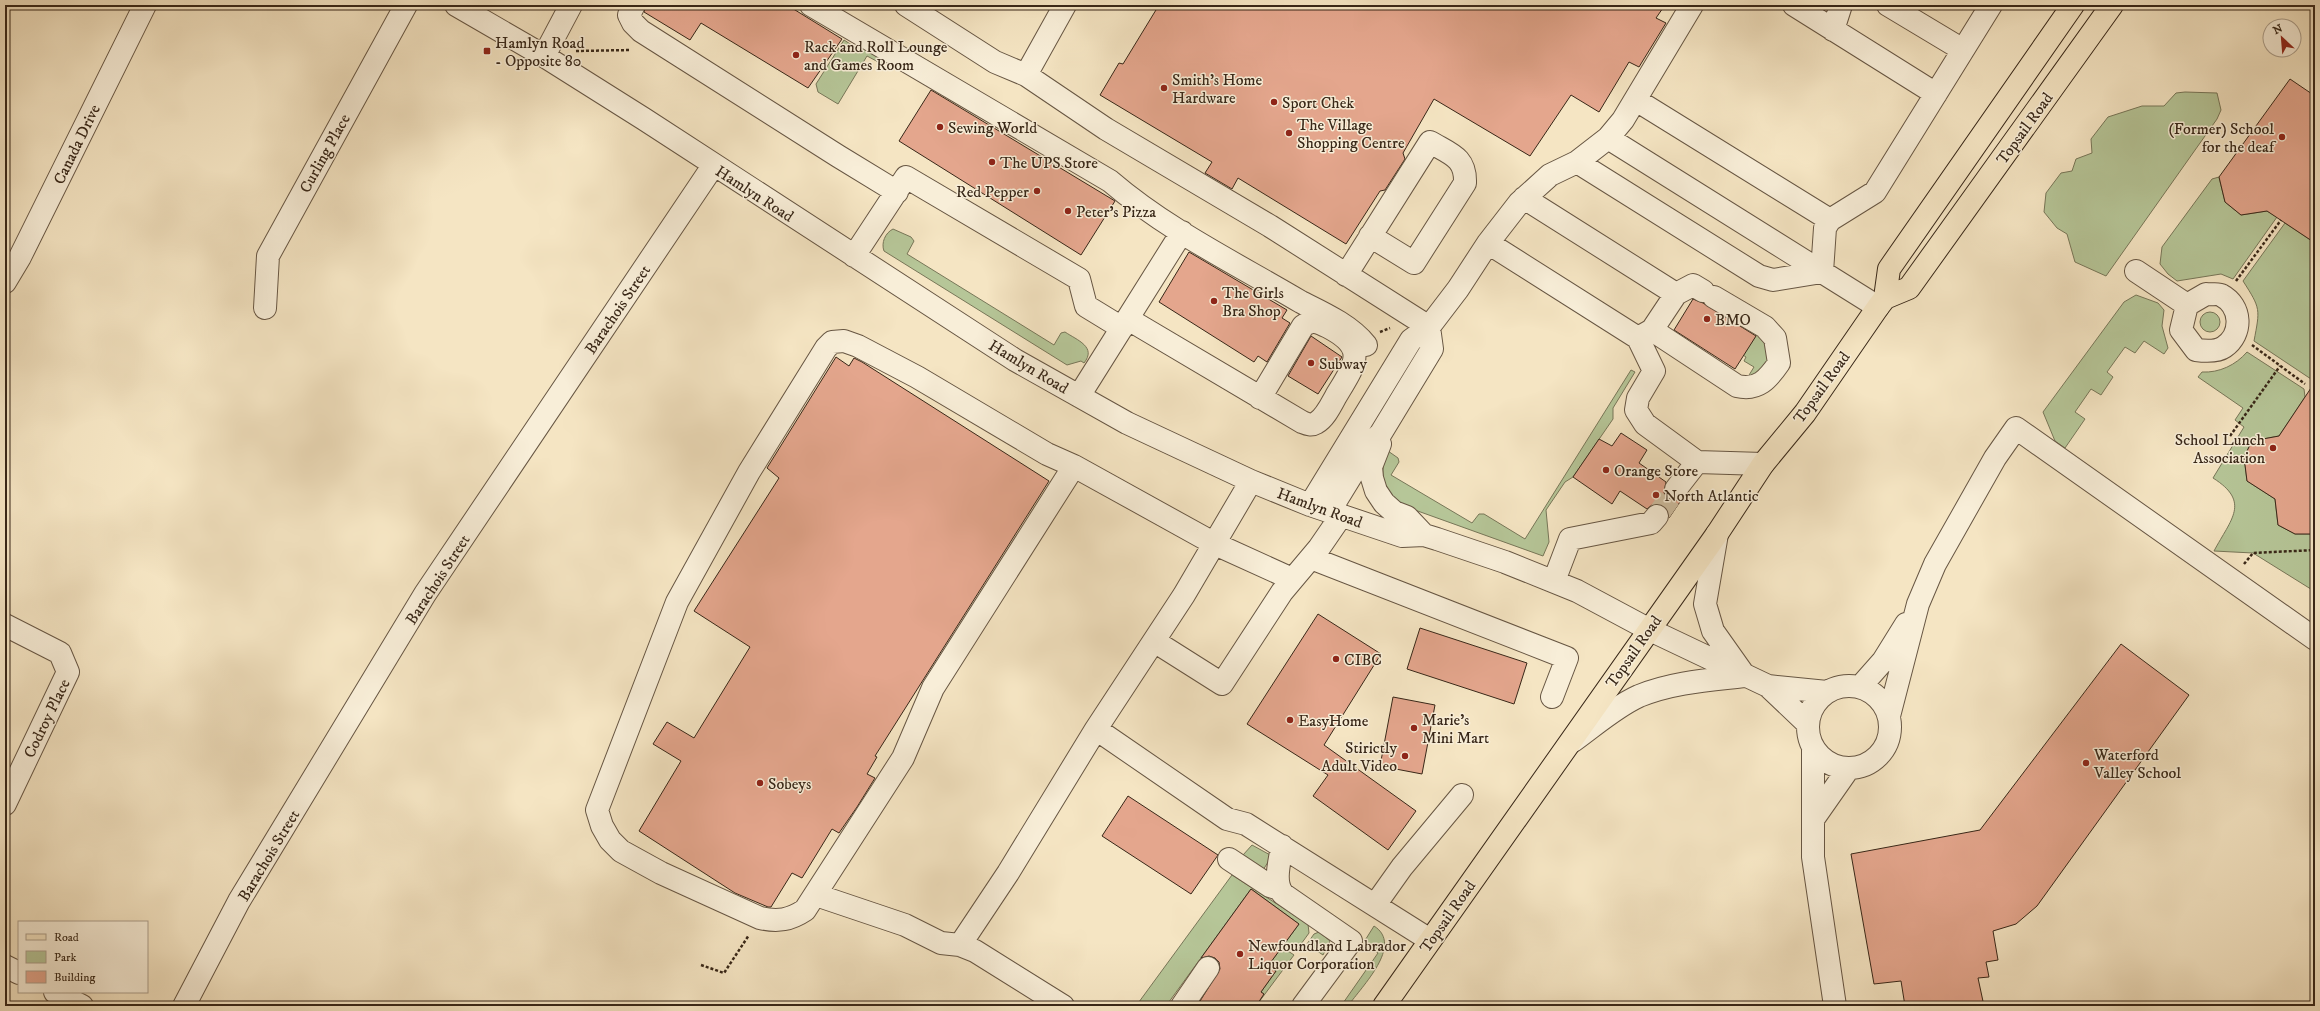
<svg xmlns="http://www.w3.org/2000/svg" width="2320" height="1011" viewBox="0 0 2320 1011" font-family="'IM FELL DW Pica',serif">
  <rect width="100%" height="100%" fill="#f5e5c3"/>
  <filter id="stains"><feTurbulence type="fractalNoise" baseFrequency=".005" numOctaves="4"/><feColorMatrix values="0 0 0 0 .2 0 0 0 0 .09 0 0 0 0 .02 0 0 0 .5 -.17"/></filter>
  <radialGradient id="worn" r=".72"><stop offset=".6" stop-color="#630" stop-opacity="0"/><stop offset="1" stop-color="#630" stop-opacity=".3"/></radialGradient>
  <path fill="#b6c698" stroke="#777658" d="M844,40L861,51L864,47L884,59L882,64L867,56L838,104L818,92L816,84Z
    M2185,92L2217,93L2221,110L2217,119L2106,276L2075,262L2067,234L2057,228L2044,212L2046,193L2061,173L2072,171L2076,159L2092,153L2091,139L2108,117L2142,106H2164L2176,93Z
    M2219,177L2225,202L2241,215L2267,211L2277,217L2233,279L2221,274L2177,281L2168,274L2160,264L2162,247L2212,179Z
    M2285,223L2315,243V378L2311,379L2254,341C2260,309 2261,309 2243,281Z
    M893,229L911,237L914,241L907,254L1054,345L1061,333L1065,332C1077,340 1097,347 1084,363L1081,361L1067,365L884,251C881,243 885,233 893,229Z
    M2136,295L2158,303L2164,310L2162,326L2168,348L2164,354L2144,341L2135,353L2125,347L2107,372L2113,377L2101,395L2091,389L2075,412L2085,419L2065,448L2055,441L2043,412L2124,302Z
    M2200 322a10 10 0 1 1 20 0a10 10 0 1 1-20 0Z
    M1757,334L1771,346L1765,370L1746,380L1754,367L1744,361L1746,357L1743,355Z
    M2247,352L2304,389L2305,397L2279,436L2252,441L2244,457L2247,481L2275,499L2278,525L2295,534H2315V560L2312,573L2314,591L2253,553L2214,551C2231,519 2251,502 2213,478L2244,427L2235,420L2243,408L2198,377L2202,372C2219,373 2236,365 2247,352Z
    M1631,370L1635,372L1613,408V419L1573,477L1565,482L1546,510L1549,542L1543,556L1401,505C1383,487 1378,475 1388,451L1398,458L1399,462L1391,475L1472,523L1479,514H1484L1525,539Z
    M1252,845L1272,856L1263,870L1243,855Z
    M1232,875L1308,924L1309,933L1296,951L1285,943L1299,924L1251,889L1166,1006H1136Z
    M1374,926C1404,945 1362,986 1348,1006H1341L1378,953L1364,942Z
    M1319,932L1330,941L1323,955L1307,944L1314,934Z
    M1282,947L1294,955L1256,1006L1264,994L1261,992L1276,971L1268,966Z"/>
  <path fill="#e4a68d" stroke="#382718" d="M646,5H787L842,39L808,88L701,23L690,40L644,12Z
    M1159,5H1665L1656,18L1666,23L1639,67L1629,62L1599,112L1571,95L1530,156L1434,99L1403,153L1405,159L1385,190L1380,191L1346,244L1238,178L1232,189L1205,173L1212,162L1100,95L1119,63L1123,64Z
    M2290,79L2315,96V243L2267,211L2241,215L2225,202L2219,177Z
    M931,90L1115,201L1081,255L899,141Z
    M1189,252L1287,310L1282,318L1290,323L1267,362L1258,356L1254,362L1159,302Z
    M1693,299L1703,303L1756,336L1735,369L1674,330Z
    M1311,336L1342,357L1318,394L1288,376Z
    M836,357L849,366L854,358L862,362L1049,481L875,756L877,757L867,774L875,778L857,807L839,833L832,829L802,878L792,873L771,907H768L735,893L639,831L681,761L653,744L667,722L694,738L750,647L694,611L779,478L767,468Z
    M2315,382V534H2295L2278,525L2275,499L2247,481L2244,457L2252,441L2279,436Z
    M1621,433L1647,450L1639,463L1666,482L1664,493L1668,499L1675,501L1682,499L1669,518L1665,506L1653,504L1647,509L1620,491L1612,504L1573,477L1599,439L1612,446Z
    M1318,614L1381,654L1324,745L1416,811L1388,850L1313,796L1328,775L1247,724Z
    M1420,628L1527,663L1514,704L1407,669Z
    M2121,644L2189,695L2037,906L2016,924L1993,931L1998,960L1986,962L1989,977L1978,978L1984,1006H1905L1901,981L1874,984L1851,854L1980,830Z
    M1393,697L1435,705L1422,774L1380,766Z
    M1128,796L1218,855L1191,894L1102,836Z
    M1251,889L1299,924L1268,966L1276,971L1261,992L1264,994L1256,1006H1197L1220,969L1219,962L1215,958L1209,956L1201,958Z"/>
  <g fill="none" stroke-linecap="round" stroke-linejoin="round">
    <path stroke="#cfbfa1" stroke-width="22" stroke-dasharray="22 11" stroke-linecap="butt" d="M1657,516L1676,489"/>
    <defs>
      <path id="minor" d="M456,5L544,56L644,119L1015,360L1127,423L1251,481L1310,505L1402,536L1424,535L1437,539L1505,562L1577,591L1648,629L1768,686L1827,692
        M634,5L629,15L633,23L641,31L838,156L897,192
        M811,5L1110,181C1167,230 1237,264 1301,302C1323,313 1350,325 1366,345
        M906,5L995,62L1026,75L1106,129L1270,226L1429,327
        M1794,5L1936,94
        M1888,5L1963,50
        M1833,30L1841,5
        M544,56L571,5
        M1026,75L1065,5
        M1636,100L1830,220L1875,192L1991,5
        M1608,138L1822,272L1825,228L1830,220
        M1577,162L1759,276L1773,280L1822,272L1878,307
        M1488,243L1638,338L1652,330L1676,294L1524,198
        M854,256L906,177L1079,279L1086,306L1122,328
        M2136,271L2187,305
        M1346,275L1430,142C1450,154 1466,157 1465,183L1414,263L1370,236
        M5,282L20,257L145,5
        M1676,294L1693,285L1703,291
        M2206,294C2210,295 2218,293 2221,295C2242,306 2243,334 2224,347C2217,352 2204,351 2196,350L2181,330L2187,305Z
        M265,308L268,256L406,5
        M1128,319L1302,422C1307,424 1311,426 1316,423C1325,418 1331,405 1336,396C1356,363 1368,348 1328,327C1318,322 1312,319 1303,326L1260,398
        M1652,330L1737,386C1758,391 1768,379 1779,363L1775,338L1765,327L1714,297
        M1638,338L1654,371L1638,398L1636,410L1645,424L1697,462L1763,464
        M1079,396L1182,232
        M1380,444L1371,467L1372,478L1376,491L1384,503L1394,512L1407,517L1424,535
        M1074,466L1047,454L917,377L858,346L844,341L832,342L826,348L749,472L677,602L597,810L602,826L610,840L621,851L661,873L760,918C778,922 790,920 805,910L903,758L933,688L1074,466L1215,544L1292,579
        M1676,489L1697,462
        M1310,505L1411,340L1429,327L1458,289L1488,243L1519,203L1550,175L1577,162L1608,138L1623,120L1692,5
        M1329,512L1372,442L1381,433L1432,349L1429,327
        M1717,534L1705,604L1713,631L1742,672
        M1311,558L1567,658L1552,697
        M1554,581L1570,539L1651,523L1657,516
        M5,625L60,653L68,672L5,804
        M1154,641L1222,684L1282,592L1319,548L1341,516
        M1768,686L1808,724
        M1808 727a41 41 0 1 1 82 0a41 41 0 1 1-82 0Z
        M1860,687L1883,661L1906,624
        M1889,716L1918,604L1935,564L1995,458L2016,428L2315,639
        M1096,729L1227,819L1246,824L1430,940
        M1573,741C1594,726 1615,707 1639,696C1673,682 1710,680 1745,676
        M1813,747V857L1835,1006
        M1814,818L1849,768
        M1282,846C1280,861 1273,882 1283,894L1351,941L1303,1006
        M1229,859L1270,886L1279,889
        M816,895L905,925L941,943L960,945L975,951L1063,1006
        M1375,905L1402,867L1462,795
        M960,945L1008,873L1096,729L1184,595L1251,481
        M5,966L19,973
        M55,992L82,1006
        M184,1006L239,901L425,594L713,166
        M1182,1006L1208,968"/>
      <path id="major" d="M1885,298L1889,269L2073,5
        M1384,1006L1717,534L1763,464L1805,413L1878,307L1885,298L1909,288L2112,5"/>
    </defs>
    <use href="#minor" stroke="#675643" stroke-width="24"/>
    <use href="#major" stroke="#382718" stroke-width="24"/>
    <path stroke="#382718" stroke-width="2.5" stroke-dasharray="3 2" stroke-linecap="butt" d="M576,51L631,50
      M2236,281L2281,220
      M1380,332L1390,328
      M2252,345L2305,384
      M2230,436L2280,366
      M2244,564L2253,553L2315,550
      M701,965L724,973L749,935"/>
    <use href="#minor" stroke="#f8eed8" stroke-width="22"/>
    <use href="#major" stroke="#f5e5c3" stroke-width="22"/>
  </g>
  <g fill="#8f2418" stroke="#f8eed8" stroke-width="1.5">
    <rect x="483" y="47" width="8" height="8" rx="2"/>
    <circle cx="796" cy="55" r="4"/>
    <circle cx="1164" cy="88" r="4"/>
    <circle cx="1274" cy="102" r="4"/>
    <circle cx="940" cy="127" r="4"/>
    <circle cx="1289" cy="133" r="4"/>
    <circle cx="2282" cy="137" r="4"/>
    <circle cx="992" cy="162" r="4"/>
    <circle cx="1037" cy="191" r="4"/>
    <circle cx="1068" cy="211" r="4"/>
    <circle cx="1214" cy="301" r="4"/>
    <circle cx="1707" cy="319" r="4"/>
    <circle cx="1311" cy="363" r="4"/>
    <circle cx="2273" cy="448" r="4"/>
    <circle cx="1606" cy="470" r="4"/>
    <circle cx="1656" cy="495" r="4"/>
    <circle cx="1336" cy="659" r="4"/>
    <circle cx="1290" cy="720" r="4"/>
    <circle cx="1414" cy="728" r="4"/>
    <circle cx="1405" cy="756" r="4"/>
    <circle cx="2086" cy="763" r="4"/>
    <circle cx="760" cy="783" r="4"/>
    <circle cx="1240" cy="954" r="4"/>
  </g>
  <g text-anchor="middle" stroke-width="3" stroke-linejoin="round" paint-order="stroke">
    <g font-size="16" fill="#382718" stroke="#f8eed8" text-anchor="start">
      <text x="495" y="48">Hamlyn Road<tspan x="495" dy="18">- Opposite 80</tspan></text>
      <text x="804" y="52">Rack and Roll Lounge<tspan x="804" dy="18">and Games Room</tspan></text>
      <text x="1172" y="85">Smith's Home<tspan x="1172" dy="18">Hardware</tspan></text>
      <text x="1282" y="108">Sport Chek</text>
      <text x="1297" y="130">The Village<tspan x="1297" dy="18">Shopping Centre</tspan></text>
      <text x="948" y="133">Sewing World</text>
      <text x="2274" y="134" text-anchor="end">(Former) School<tspan x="2274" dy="18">for the deaf</tspan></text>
      <text x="1000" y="168">The UPS Store</text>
      <text x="1029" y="197" text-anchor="end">Red Pepper</text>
      <text x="1076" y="217">Peter's Pizza</text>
      <text x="1222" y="298">The Girls<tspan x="1222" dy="18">Bra Shop</tspan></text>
      <text x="1715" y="325">BMO</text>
      <text x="1319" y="369">Subway</text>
      <text x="2265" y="445" text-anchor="end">School Lunch<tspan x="2265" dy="18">Association</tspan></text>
      <text x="1614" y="476">Orange Store</text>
      <text x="1664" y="501">North Atlantic</text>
      <text x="1344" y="665">CIBC</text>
      <text x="1422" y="725">Marie's<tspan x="1422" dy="18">Mini Mart</tspan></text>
      <text x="1298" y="726">EasyHome</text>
      <text x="1397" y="753" text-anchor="end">Stirictly<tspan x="1397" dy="18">Adult Video</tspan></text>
      <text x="2094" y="760">Waterford<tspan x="2094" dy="18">Valley School</tspan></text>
      <text x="768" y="789">Sobeys</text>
      <text x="1248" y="951">Newfoundland Labrador<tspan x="1248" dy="18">Liquor Corporation</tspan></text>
    </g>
    <g font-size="16" fill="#382718" stroke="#f8eed8">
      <text transform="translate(2024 128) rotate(-54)" y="6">Topsail Road</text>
      <text transform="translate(76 144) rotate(-64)" y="6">Canada Drive</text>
      <text transform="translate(324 153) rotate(-61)" y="6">Curling Place</text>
      <text transform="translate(755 193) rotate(33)" y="6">Hamlyn Road</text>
      <text transform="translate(617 309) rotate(-56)" y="6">Barachois Street</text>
      <text transform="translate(1029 366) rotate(31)" y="6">Hamlyn Road</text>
      <text transform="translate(1821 387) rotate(-54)" y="6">Topsail Road</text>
      <text transform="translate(1320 507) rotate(20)" y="6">Hamlyn Road</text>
      <text transform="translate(437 579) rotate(-57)" y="6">Barachois Street</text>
      <text transform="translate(1633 651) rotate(-55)" y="6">Topsail Road</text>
      <text transform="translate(46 718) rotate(-64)" y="6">Codroy Place</text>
      <text transform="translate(268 855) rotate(-59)" y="6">Barachois Street</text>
      <text transform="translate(1447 916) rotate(-55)" y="6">Topsail Road</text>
    </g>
  </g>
  <rect width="2320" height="1011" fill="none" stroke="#f5e5c3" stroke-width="20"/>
  <rect x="6" y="6" width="2308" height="999" fill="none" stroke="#382718" stroke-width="2"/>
  <rect x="10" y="10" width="2300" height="991" fill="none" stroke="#382718"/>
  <rect x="18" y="921" width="130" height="72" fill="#f8eed8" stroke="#ab9e8b"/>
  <rect x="26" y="934" width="20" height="6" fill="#f5e5c3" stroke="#ab9e8b"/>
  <text x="54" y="941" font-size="12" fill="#382718">Road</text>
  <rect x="26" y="951" width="20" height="12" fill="#b6c698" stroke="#ab9e8b"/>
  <text x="54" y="961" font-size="12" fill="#382718">Park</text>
  <rect x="26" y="971" width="20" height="12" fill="#e4a68d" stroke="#ab9e8b"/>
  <text x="54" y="981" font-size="12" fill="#382718">Building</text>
  <g transform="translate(2282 38) rotate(334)"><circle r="19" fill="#f8eed8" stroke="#ab9e8b"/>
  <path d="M0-3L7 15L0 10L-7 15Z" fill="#8f2418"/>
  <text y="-6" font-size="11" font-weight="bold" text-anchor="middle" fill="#382718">N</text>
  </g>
  <rect width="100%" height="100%" filter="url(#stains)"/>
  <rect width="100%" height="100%" fill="url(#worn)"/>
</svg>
